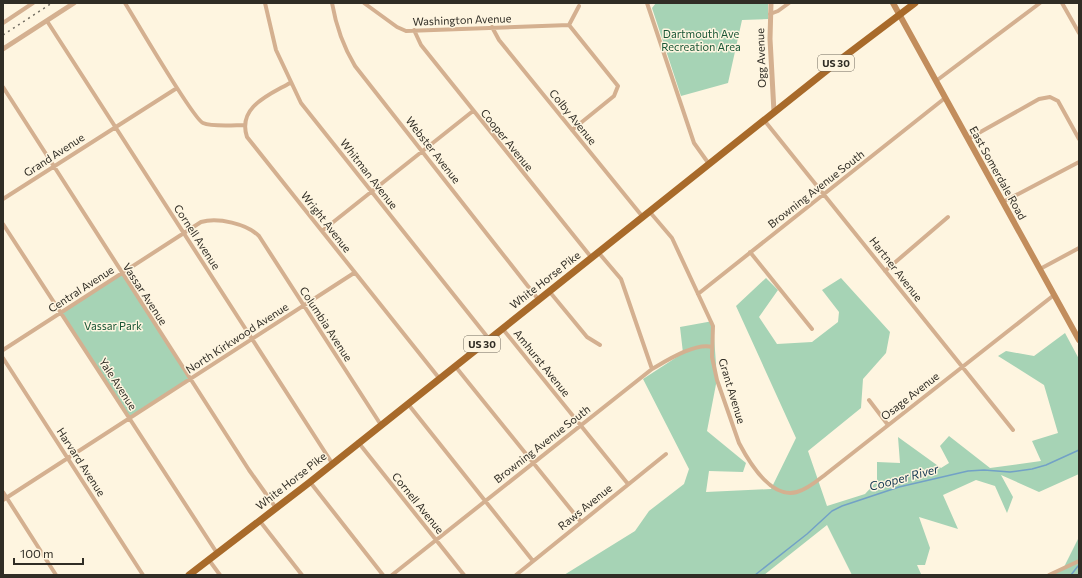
<svg xmlns="http://www.w3.org/2000/svg" width="1082" height="578" viewBox="0 0 1082 578" font-family="Commissioner,sans-serif">
  <rect width="100%" height="100%" fill="#fef5e0"/>
  <path fill="#a6d3b5" d="M656,3H768V19L742,20L728,83L681,96L652,8Z
    M121,273L190,379L130,418L61,313Z
    M766,278L778,290L759,317L777,344L812,342L838,322L839,312L822,290L841,278L890,332L886,353L863,379L861,408L808,451L827,506L865,494L877,481V462L900,463L898,437L941,468L949,463L940,446L949,436L990,468L1041,461L1032,441L1058,433L1044,385L998,356L1006,351L1034,356L1065,333L1079,359V474L1039,492L1001,475L1013,497L1007,513L995,486L976,480L943,495L958,529L919,517L930,548L925,565H917L921,574L919,575H852L827,525L764,575H564L635,531L649,511L684,484L689,469L643,379L683,353L680,327L713,321L717,379L707,431L746,463L743,472L709,471L706,492L771,489L796,438L736,306Z
    M1079,537V575H1051L1063,569Z"/>
  <g fill="none" stroke-linecap="round" stroke-linejoin="round">
    <path stroke="#72a1c6" stroke-width="1.5" d="M755,575L807,534L832,511L842,506L899,487L968,471L984,470L1010,472L1032,469L1046,465L1079,450
      M1071,575L1078,566"/>
    <path stroke="#d4b090" stroke-width="4" d="M125,3C135,19 193,119 203,123C212,127 235,125 245,125
      M265,3L276,50L301,103L489,339
      M332,3C336,26 343,46 355,66L538,299
      M364,3L397,27L406,31L569,25
      M647,3L694,143L709,164
      M1062,3L1079,33
      M770,14L778,11L789,3
      M47,21L332,463
      M3,23L33,3
      M569,25L618,86L614,96L572,130
      M569,25L579,6
      M492,27L499,40L642,216
      M414,30L421,45L591,257
      M936,81L1040,3
      M290,83C269,95 237,107 247,137L439,378
      M3,87L249,470L276,508
      M764,120L1013,430
      M968,139L1039,99L1050,97L1058,101L1079,139
      M3,199L177,88
      M1003,202L1079,162
      M649,211L672,238L713,326L712,357L717,380L739,443C749,462 771,499 797,492C808,489 817,481 826,474L1054,295
      M3,224L217,553
      M322,231L473,111
      M598,252L621,279L652,369
      M750,252L812,329
      M1040,269L1079,248
      M885,271L948,217
      M549,291L587,337L600,345
      M698,294L945,98
      M502,328L628,484
      M3,350L201,222C218,217 247,224 259,236L381,425
      M3,358L143,575
      M455,366L581,522
      M869,400L888,425
      M408,404L533,561
      M358,442L464,575
      M310,482L383,575
      M3,492L56,575
      M3,500L354,273
      M259,520L302,575
      M209,560L220,575
      M392,575L652,369C666,361 696,342 712,347
      M516,575L666,454
      M1049,575L1079,561"/>
    <path stroke="#d4b090" stroke-width="5" d="M771,3L770,39L774,112
      M3,49L74,3"/>
    <path stroke="#c28d5c" stroke-width="6" d="M893,3L1079,340"/>
    <path stroke="#a86a2a" stroke-width="7" d="M189,575L310,482L841,59L915,3"/>
    <path stroke="#726d61" stroke-width="1.5" stroke-dasharray="2 4" stroke-linecap="butt" d="M3,35L52,3"/>
  </g>
  <g text-anchor="middle" stroke-width="3" stroke-linejoin="round" paint-order="stroke">
    <g fill="#fef5e0" stroke="#6e695d" stroke-width="1">
      <rect x="818" y="55" width="36" height="16" rx="3"/>
      <rect x="464" y="336" width="36" height="16" rx="3"/>
    </g>
    <g font-size="10" font-weight="bold" fill="#302d25">
      <text x="836" y="67">US 30</text>
      <text x="482" y="348">US 30</text>
    </g>
    <g font-size="11" fill="#302d25" stroke="#fef5e0">
      <text transform="translate(462 20) rotate(-2)" y="4">Washington Avenue</text>
      <text transform="translate(761 58) rotate(-92)" y="4">Ogg Avenue</text>
      <text transform="translate(573 117) rotate(51)" y="4">Colby Avenue</text>
      <text transform="translate(507 140) rotate(51)" y="4">Cooper Avenue</text>
      <text transform="translate(433 150) rotate(52)" y="4">Webster Avenue</text>
      <text transform="translate(54 155) rotate(-33)" y="4">Grand Avenue</text>
      <text transform="translate(998 173) rotate(61)" y="4">East Somerdale Road</text>
      <text transform="translate(369 174) rotate(52)" y="4">Whitman Avenue</text>
      <text transform="translate(816 189) rotate(-38)" y="4">Browning Avenue South</text>
      <text transform="translate(326 222) rotate(52)" y="4">Wright Avenue</text>
      <text transform="translate(197 237) rotate(57)" y="4">Cornell Avenue</text>
      <text transform="translate(896 269) rotate(52)" y="4">Hartner Avenue</text>
      <text transform="translate(545 280) rotate(-38)" y="4">White Horse Pike</text>
      <text transform="translate(81 289) rotate(-33)" y="4">Central Avenue</text>
      <text transform="translate(145 294) rotate(57)" y="4">Vassar Avenue</text>
      <text transform="translate(326 324) rotate(57)" y="4">Columbia Avenue</text>
      <text transform="translate(237 338) rotate(-33)" y="4">North Kirkwood Avenue</text>
      <text transform="translate(542 363) rotate(51)" y="4">Amhurst Avenue</text>
      <text transform="translate(118 384) rotate(57)" y="4">Yale Avenue</text>
      <text transform="translate(732 391) rotate(73)" y="4">Grant Avenue</text>
      <text transform="translate(910 396) rotate(-38)" y="4">Osage Avenue</text>
      <text transform="translate(542 444) rotate(-38)" y="4">Browning Avenue South</text>
      <text transform="translate(81 462) rotate(57)" y="4">Harvard Avenue</text>
      <text transform="translate(291 481) rotate(-38)" y="4">White Horse Pike</text>
      <text transform="translate(418 503) rotate(51)" y="4">Cornell Avenue</text>
      <text transform="translate(585 507) rotate(-39)" y="4">Raws Avenue</text>
    </g>
    <g font-size="11" fill="#195635" stroke="#fef5e0">
      <text x="701" y="38">Dartmouth Ave<tspan x="701" dy="13">Recreation Area</tspan></text>
      <text x="113" y="330">Vassar Park</text>
    </g>
    <g font-size="12" font-style="italic" fill="#123751" stroke="#fef5e0">
      <text transform="translate(904 478) rotate(-15)" y="4">Cooper River</text>
    </g>
  </g>
  <rect width="1082" height="578" fill="none" stroke="#302d25" stroke-width="8"/>
  <path d="M14 558v6h69v-6" fill="none" stroke="#302d25" stroke-width="2"/>
  <text x="20" y="558" font-size="12" fill="#302d25" stroke="#fef5e0" stroke-width="3" paint-order="stroke">100 m</text>
</svg>
